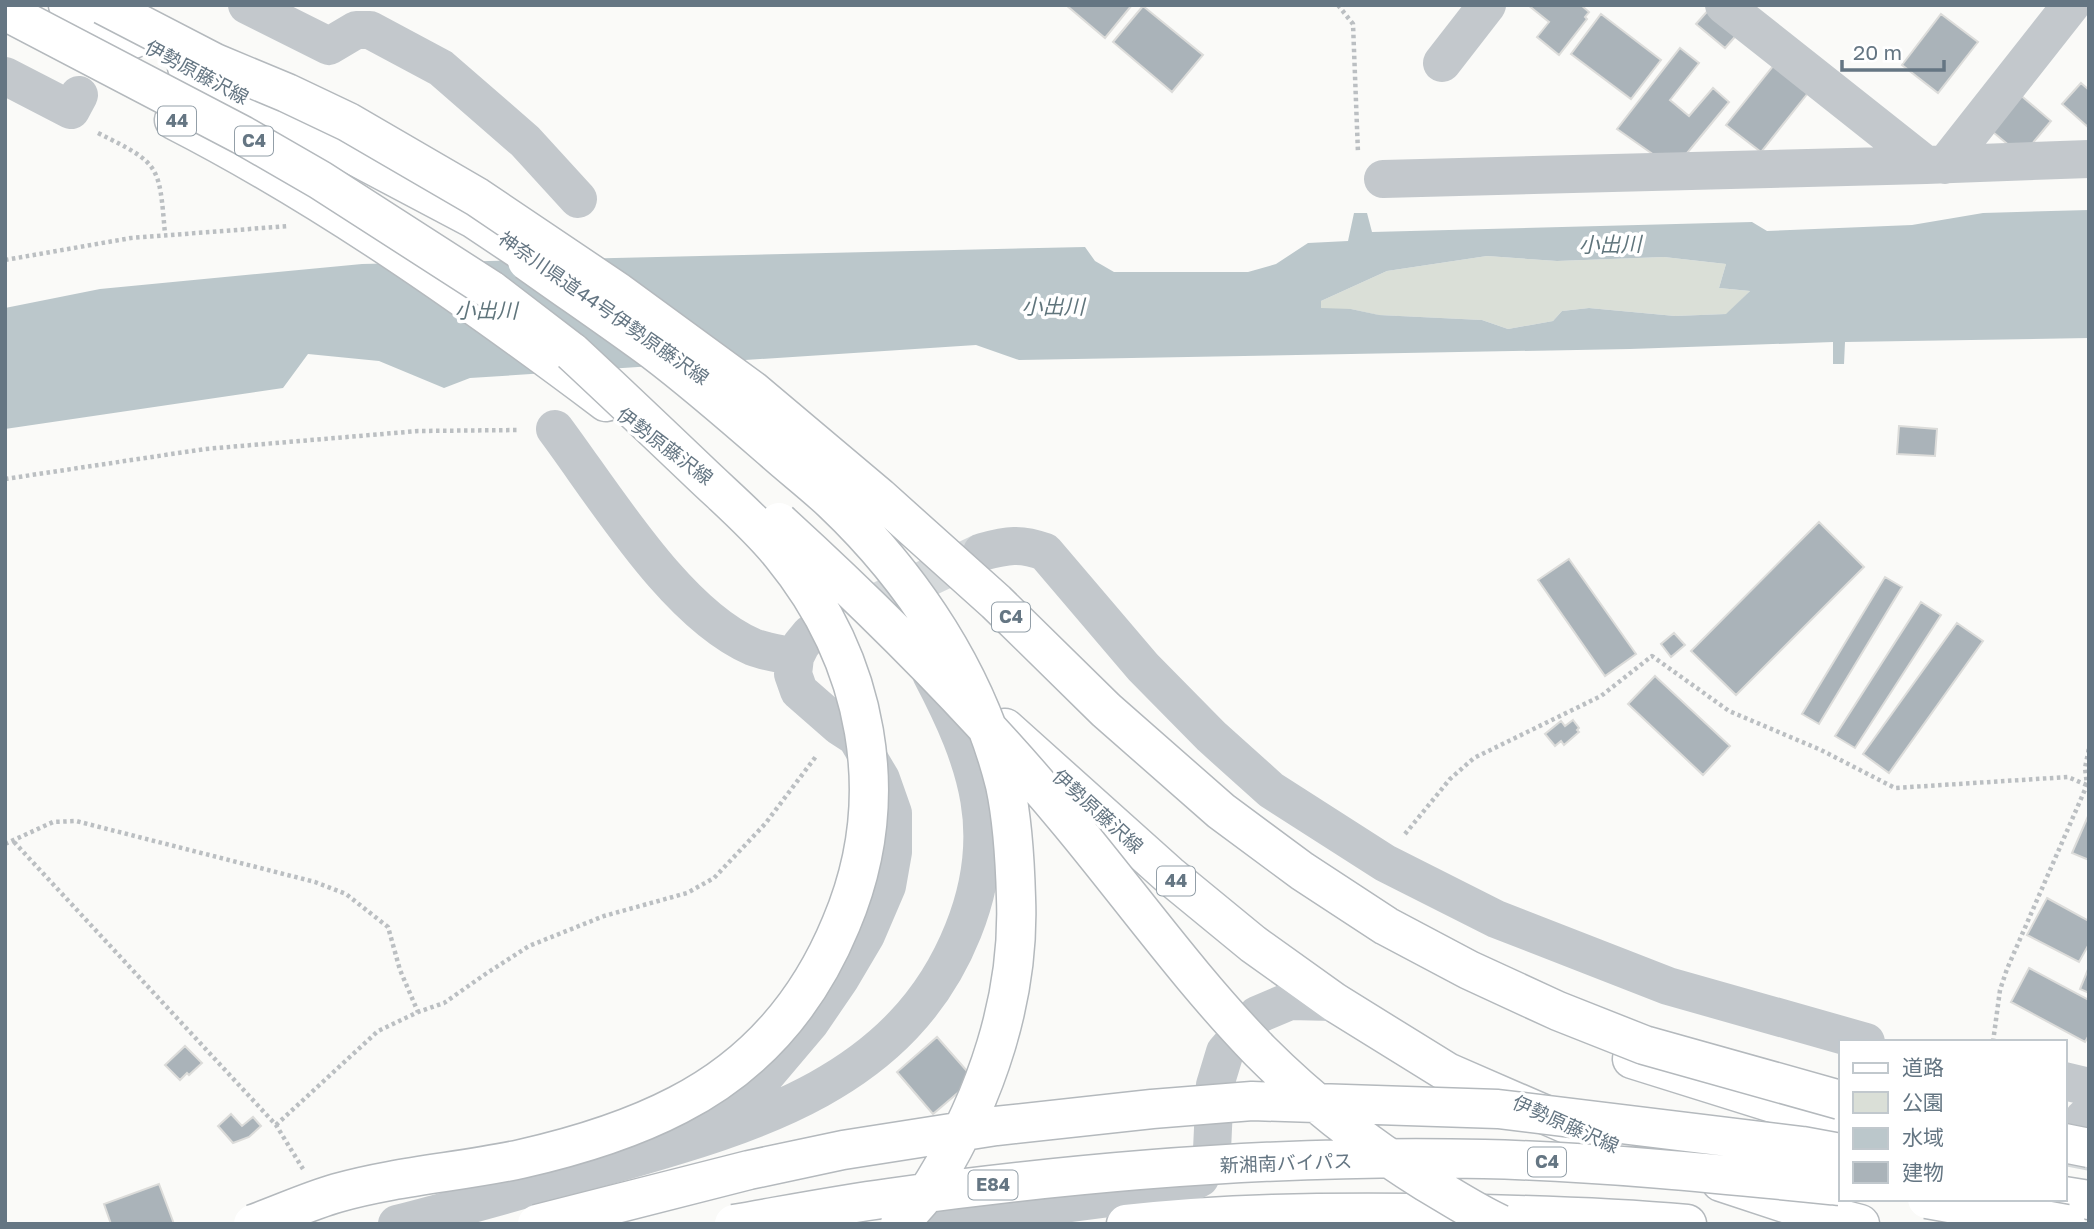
<svg xmlns="http://www.w3.org/2000/svg" width="2094" height="1229" viewBox="0 0 2094 1229" font-family="'Golos Text','Noto Sans JP',sans-serif">
  <rect width="100%" height="100%" fill="#fafaf8"/>
  <path fill="#dadfd7" d="M1487,256L1557,261L1664,257L1726,264L1719,288L1750,291L1727,314L1675,316L1589,308L1562,311L1553,321L1508,329L1482,320L1378,315L1351,309H1321V301L1387,271Z"/>
  <path fill="#bbc7cb" fill-rule="evenodd" d="M2089,210V338L1845,342L1844,364H1833V342L1630,349L1019,360L976,345L470,378L444,388L379,361L308,354L283,388L5,429V308L100,289L362,264L1085,247L1095,261L1114,272H1248L1276,264L1308,243L1348,241L1354,213H1367L1372,232L1752,222L1767,231L1912,225L1983,213ZM1487,256L1557,261L1664,257L1726,264L1719,288L1750,291L1726,314L1675,316L1589,308L1562,311L1553,321L1508,329L1482,320L1379,315L1351,309L1321,308V301L1387,271Z"/>
  <path fill="#aab3b9" stroke="#dcdcda" stroke-width="2" d="M1066,5H1132L1105,38Z
    M1528,5H1581L1589,12L1585,17L1587,19L1559,55L1537,37L1549,22Z
    M1143,6L1203,55L1172,92L1113,42Z
    M1712,6L1741,30L1725,48L1696,24Z
    M1601,14L1661,60L1631,99L1571,54Z
    M1941,14L1978,42L1938,93L1902,65Z
    M1680,48L1699,63L1670,100L1689,116L1713,88L1729,102L1674,169L1617,129Z
    M1778,60L1812,88L1761,152L1726,125Z
    M2081,83L2089,90V128L2062,104Z
    M2018,93L2051,121L2022,156L1988,128Z
    M1899,426L1937,429L1935,456L1897,454Z
    M1819,522L1864,567L1736,695L1691,651Z
    M1569,559L1636,654L1605,676L1538,580Z
    M1885,577L1902,587L1819,724L1802,714Z
    M1921,602L1941,615L1855,748L1835,736Z
    M1957,623L1983,641L1889,773L1863,754Z
    M1674,633L1685,645L1671,657L1661,644Z
    M1655,676L1730,746L1703,775L1628,704Z
    M1573,720L1579,728L1577,730L1579,732L1564,745L1561,741L1555,746L1545,734L1561,721L1565,726Z
    M2089,814V860L2072,853Z
    M2047,898L2089,921V944L2079,962L2027,935Z
    M2089,967V993L2080,989Z
    M2029,968L2089,1000V1035L2085,1042L2011,1002Z
    M937,1037L974,1079L933,1114L897,1072Z
    M185,1046L202,1063L189,1075L187,1073L180,1080L165,1065Z
    M231,1114L242,1126L253,1117L261,1126L249,1137L233,1143L218,1126Z
    M159,1184L174,1224H111L104,1204Z"/>
  <g fill="none" stroke-linecap="round" stroke-linejoin="round">
    <path stroke="#d5d9db" stroke-width="38" stroke-dasharray="38 19" stroke-linecap="butt" d="M810,634L982,552
      M2064,1224L2083,1127"/>
    <defs>
      <path id="major" d="M68,5L133,39
        M187,67L474,219L558,275
        M174,120C326,198 469,299 606,402
        M1005,728L1169,875L1253,944L1334,1002L1447,1072L1631,1152L1668,1164
        M1632,1059L1840,1124
        M1721,1182L1806,1210L1860,1224"/>
      <path id="highway" d="M491,290L572,352
        M2064,1196L2089,1200
        M1126,1224C1224,1213 1322,1212 1420,1213C1509,1214 1597,1216 1687,1224"/>
    </defs>
    <use href="#major" stroke="#b5babe" stroke-width="41"/>
    <use href="#highway" stroke="#b4b9bd" stroke-width="41"/>
    <path stroke="#bbbfc2" stroke-width="4.5" stroke-dasharray="3.5 3.5" stroke-linecap="butt" d="M1338,5L1353,24L1358,153
      M98,133C161,164 159,165 165,234
      M5,260L131,238L289,226
      M5,479L205,449L418,431L519,430
      M1405,834L1450,779L1474,758L1601,696L1652,656L1729,711L1821,750L1895,788L2068,777L2089,786
      M14,842L276,1125L303,1169
      M5,844L53,822L76,821L315,882L346,894L388,927L400,970L418,1012
      M1993,1042L2000,990L2007,969L2087,785L2085,768L2089,748
      M276,1125L378,1031L418,1012L444,1003L487,973L529,946L604,916L687,893L714,878L765,824L817,755"/>
    <path stroke="#c3c8cc" stroke-width="38" d="M247,5L329,46L356,30H370L441,68L525,141L578,199
      M1724,5L1926,165
      M1442,63L1487,5
      M5,76L71,110L79,95
      M1945,165L2071,5
      M1383,179L1926,165L2089,159
      M555,429C605,496 676,614 753,647C766,652 782,654 795,657
      M982,552C1008,545 1020,543 1045,552L1143,667L1211,736L1271,790L1385,863L1496,919L1668,986L1866,1042
      M2064,1081L2089,1087
      M697,1127L766,1075L810,1023L840,979L866,935L887,886L893,852V813L881,779L856,737L839,726L799,691L793,674L795,657L801,645L810,634
      M2083,1127L2084,1118L2089,1119
      M397,1224C467,1206 537,1186 607,1166C751,1125 902,1084 963,931C1002,834 978,763 931,674
      M909,1224L1179,1189L1200,1178L1212,1150L1215,1085L1225,1052L1257,1015L1290,1001L1334,1002"/>
    <use href="#major" stroke="#fff" stroke-width="38"/>
    <use href="#highway" stroke="#fff" stroke-width="38"/>
    <defs>
      <path id="highway-bridge" d="M103,5L215,63L287,93L348,122L477,197L618,292L752,390L879,497L996,602L1106,710L1221,811L1302,871L1386,926L1469,970L1558,1011L1644,1045L1840,1100
        M5,11L242,135L320,180L491,290
        M527,261C569,291 612,320 654,351C695,382 735,417 774,451C793,468 814,484 833,502C913,578 978,676 1005,785C1013,822 1015,861 1016,898C1020,998 986,1097 934,1182C925,1197 911,1210 900,1224
        M779,522C882,616 981,715 1070,823C1133,899 1191,980 1260,1051C1310,1101 1366,1145 1426,1182C1450,1196 1474,1212 1500,1224
        M2064,1143L2089,1148
        M1927,1199L2066,1224
        M253,1224C281,1214 309,1201 337,1193C397,1176 461,1172 521,1159C574,1147 630,1130 678,1105C756,1065 808,1004 841,924C895,797 868,660 781,554C757,524 726,498 698,471C656,431 614,391 572,352
        M537,1224L749,1170L843,1150L996,1126L1152,1109L1252,1101L1498,1109L1802,1146L1840,1153
        M734,1224C786,1215 837,1205 889,1198C1085,1171 1285,1154 1484,1159C1604,1162 1721,1174 1840,1186"/>
    </defs>
    <use href="#highway-bridge" stroke="#b4b9bd" stroke-width="41" stroke-linecap="butt"/>
    <use href="#highway-bridge" stroke="#fff" stroke-width="38"/>
  </g>
  <g text-anchor="middle" stroke-width="7" stroke-linejoin="round" paint-order="stroke">
    <g fill="#fff" stroke="#939fa8" stroke-width="2">
      <rect x="158" y="106.5" width="38" height="29" rx="5"/>
      <rect x="235" y="126.5" width="38" height="29" rx="5"/>
      <rect x="992" y="602.5" width="38" height="29" rx="5"/>
      <rect x="1157" y="866.5" width="38" height="29" rx="5"/>
      <rect x="1528" y="1147.5" width="38" height="29" rx="5"/>
      <rect x="968.5" y="1170.5" width="49" height="29" rx="5"/>
    </g>
    <g font-size="18" font-weight="bold" fill="#657683">
      <text x="177" y="127">44</text>
      <text x="254" y="147">C4</text>
      <text x="1011" y="623">C4</text>
      <text x="1176" y="887">44</text>
      <text x="1547" y="1168">C4</text>
      <text x="993" y="1191">E84</text>
    </g>
    <g font-size="19" fill="#657683" stroke="#fff">
      <text transform="translate(197 72) rotate(28)" y="7">伊勢原藤沢線</text>
      <text transform="translate(604 308) rotate(35)" y="7">神奈川県道44号伊勢原藤沢線</text>
      <text transform="translate(665 446) rotate(37)" y="7">伊勢原藤沢線</text>
      <text transform="translate(1098 811) rotate(42)" y="7">伊勢原藤沢線</text>
      <text transform="translate(1566 1124) rotate(24)" y="7">伊勢原藤沢線</text>
      <text transform="translate(1286 1163) rotate(-2)" y="7">新湘南バイパス</text>
    </g>
    <g font-size="21" font-style="italic" fill="#60757c" stroke="#fff">
      <text transform="translate(1610 245) rotate(-1)" y="7">小出川</text>
      <text x="1053" y="314">小出川</text>
      <text x="486" y="318">小出川</text>
    </g>
  </g>
  <rect width="2094" height="1229" fill="none" stroke="#657683" stroke-width="14"/>
  <rect x="1839" y="1040" width="228" height="161" fill="#ffffff" stroke="#c1c8cd" stroke-width="2"/>
  <rect x="1853" y="1063" width="35" height="10" fill="#ffffff" stroke="#c1c8cd" stroke-width="2"/>
  <text x="1902" y="1075" font-size="21" fill="#657683">道路</text>
  <rect x="1853" y="1092" width="35" height="21" fill="#dadfd7" stroke="#c1c8cd" stroke-width="2"/>
  <text x="1902" y="1110" font-size="21" fill="#657683">公園</text>
  <rect x="1853" y="1128" width="35" height="21" fill="#bbc7cb" stroke="#c1c8cd" stroke-width="2"/>
  <text x="1902" y="1145" font-size="21" fill="#657683">水域</text>
  <rect x="1853" y="1162" width="35" height="21" fill="#aab3b9" stroke="#c1c8cd" stroke-width="2"/>
  <text x="1902" y="1180" font-size="21" fill="#657683">建物</text>
  <path d="M1842 60v10h102v-10" fill="none" stroke="#657683" stroke-width="3.5"/>
  <text x="1853" y="60" font-size="21" fill="#657683" stroke="#ffffff" stroke-width="5" paint-order="stroke">20 m</text>
</svg>
